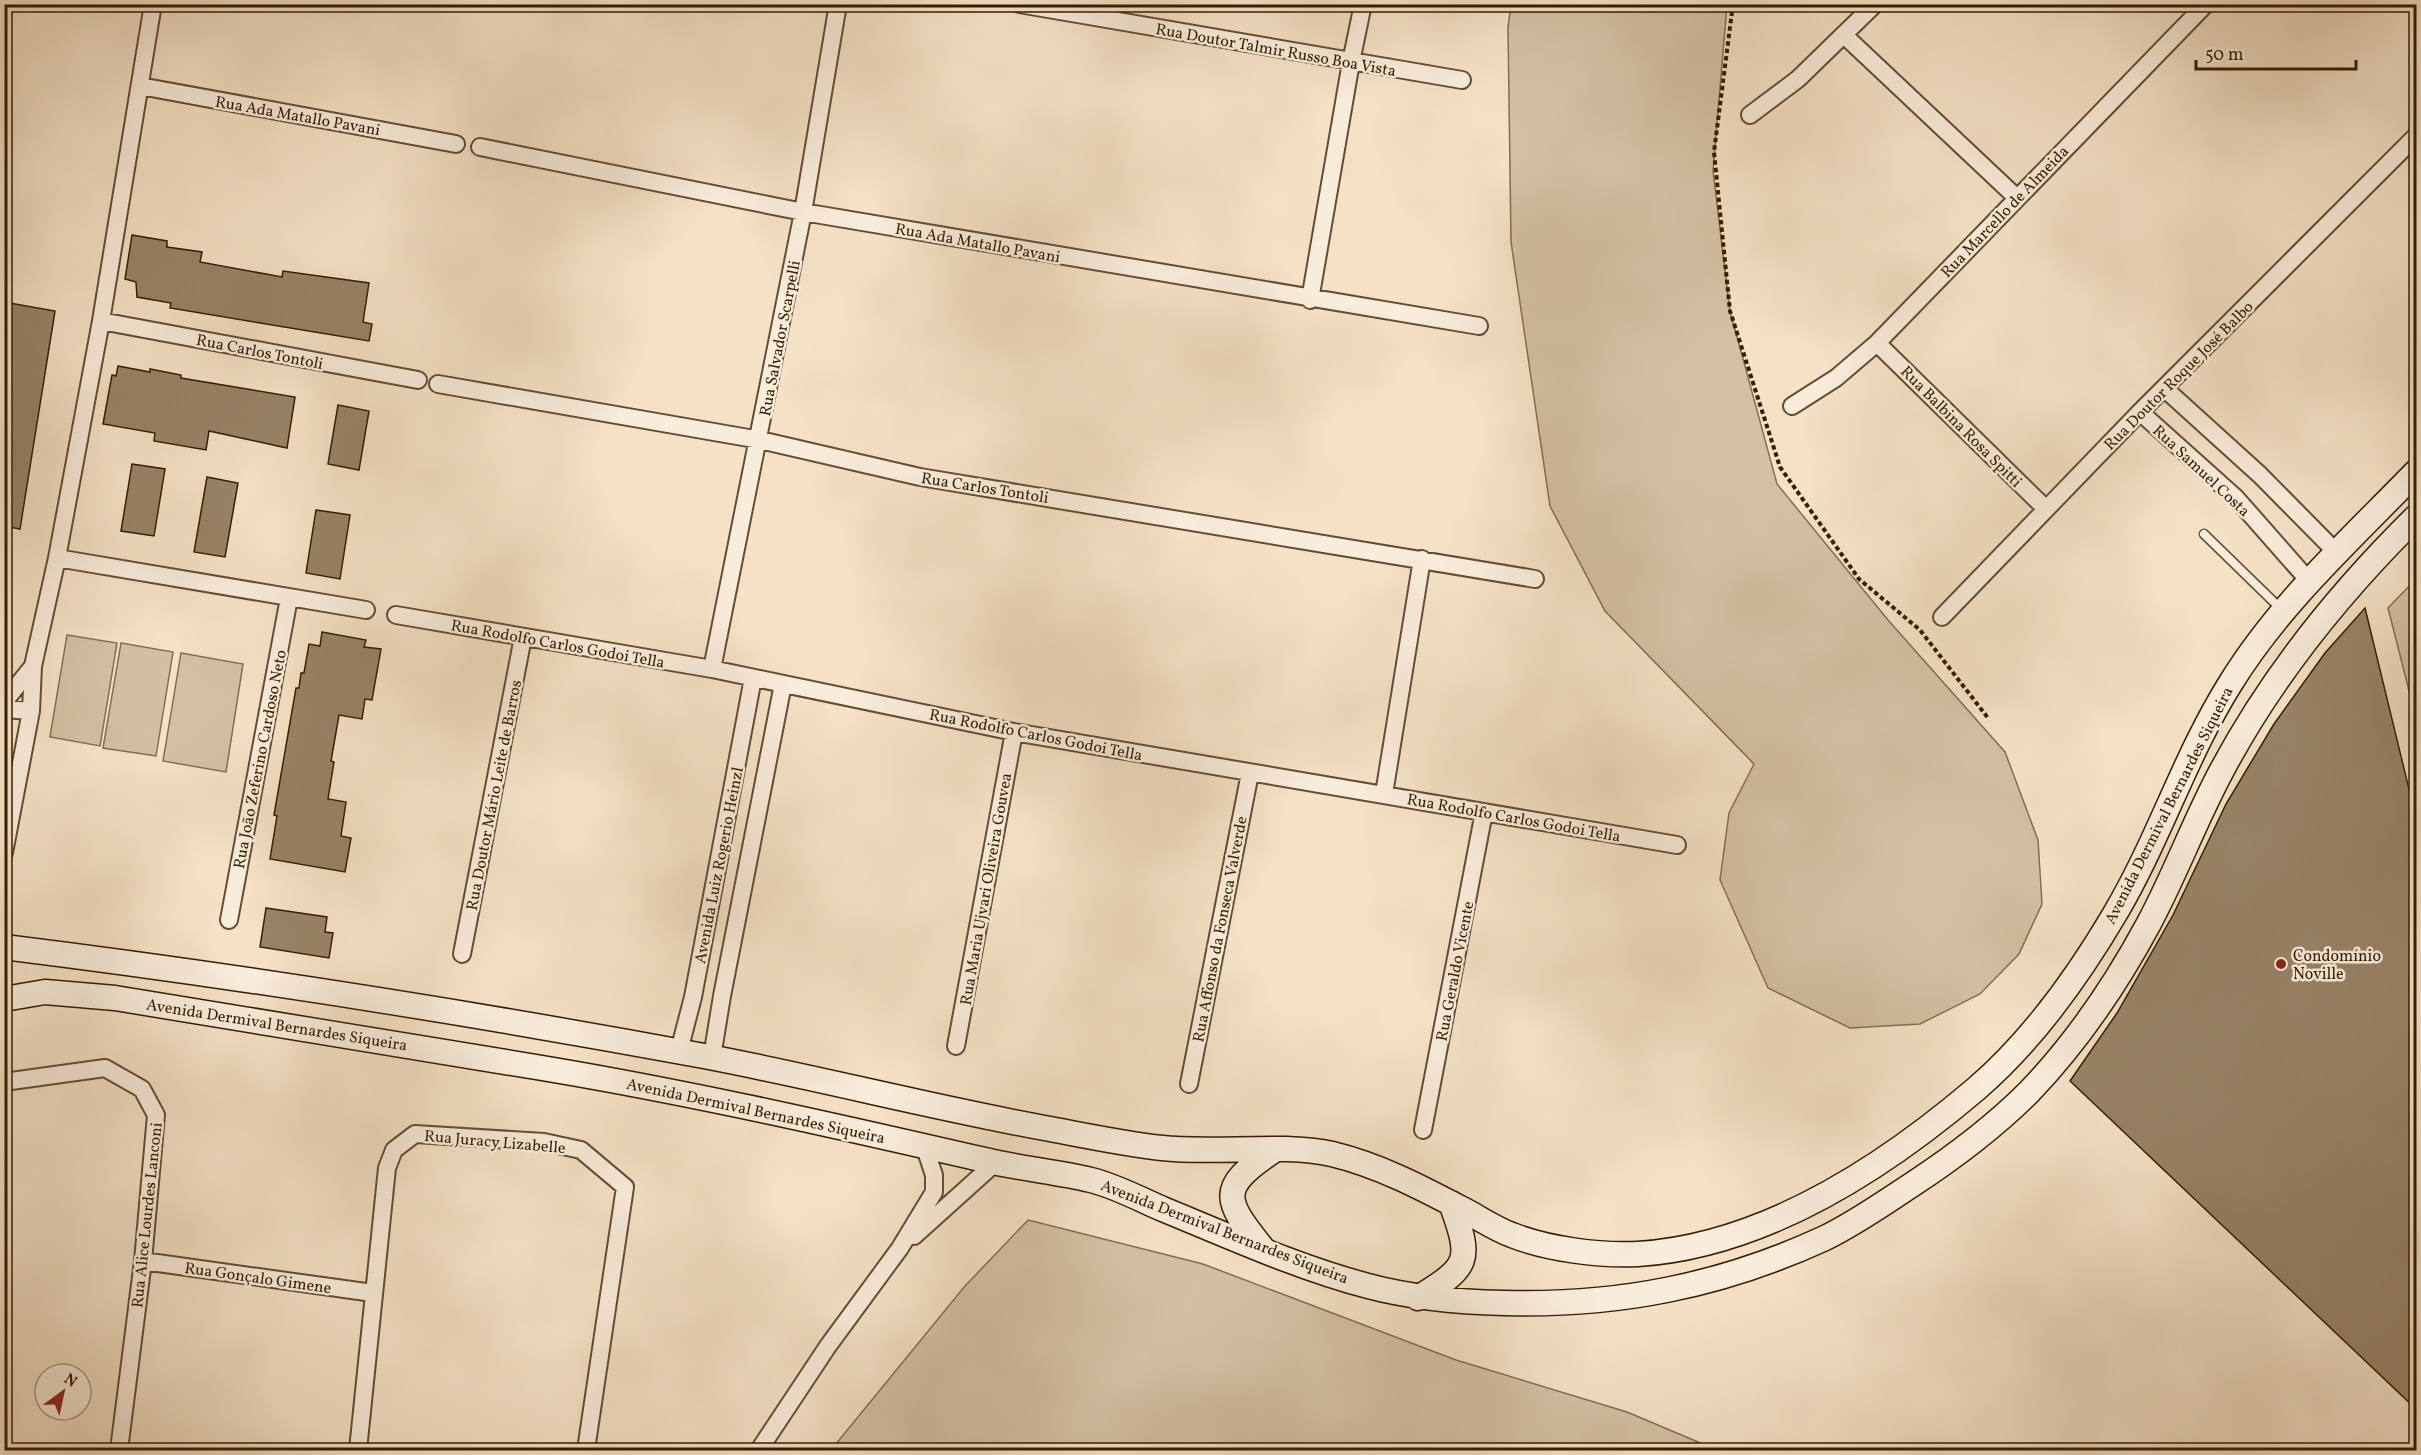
<svg xmlns="http://www.w3.org/2000/svg" width="2421" height="1455" viewBox="0 0 2421 1455" font-family="Vollkorn,serif">
  <rect width="100%" height="100%" fill="#f4e1c6"/>
  <filter id="stains"><feTurbulence type="fractalNoise" baseFrequency=".00333" numOctaves="4"/><feColorMatrix values="0 0 0 0 .2 0 0 0 0 .09 0 0 0 0 .02 0 0 0 .5 -.17"/></filter>
  <radialGradient id="worn" r=".72"><stop offset=".6" stop-color="#630" stop-opacity="0"/><stop offset="1" stop-color="#630" stop-opacity=".3"/></radialGradient>
  <path fill="#d3c0a4" stroke="#846e52" stroke-width="1.5" d="M1511,5H1727L1713,171L1730,311L1777,484L1888,620L2005,752L2038,840L2042,904L2019,954L1980,994L1920,1024L1850,1028L1768,988L1720,880L1729,813L1754,764L1605,611L1550,506L1511,242L1508,27Z
    M2416,579V718L2388,608Z
    M67,635L117,643L100,746L50,737Z
    M121,643L173,652L156,756L103,748Z
    M181,653L243,664L226,772L163,761Z
    M1028,1220L1203,1264L1456,1360L1627,1412L1717,1450H831L965,1286Z"/>
  <path fill="#988367" stroke="#341d00" stroke-width="1.5" d="M132,235L167,241V247L202,252L200,262L282,277L283,271L369,283L363,322L372,324L369,341L170,308L171,303L137,297L136,282L125,279Z
    M4,302L55,311L20,529L4,526Z
    M118,366L150,372V369L181,375V378L295,397L287,448L209,431L206,450L154,441L155,433L103,424L112,375L116,376Z
    M338,405L369,411L359,470L328,464Z
    M132,464L165,469L154,536L121,531Z
    M207,477L238,483L225,557L194,552Z
    M316,510L350,515L340,579L306,573Z
    M2365,608L2416,818V1409L2070,1081L2117,1013L2173,915L2226,804L2274,724L2325,653Z
    M322,632L366,640L364,647L381,649L372,700L365,699L362,719L339,715L331,761L334,762L328,799L346,802L341,836L351,838L345,872L270,859L277,816L274,815L296,688H299L301,673H304L309,644L320,646Z
    M266,908L327,917L325,932L333,933L329,958L260,947Z"/>
  <g fill="none" stroke-linecap="round" stroke-linejoin="round">
    <defs>
      <path id="service" d="M2204,534L2281,609"/>
      <path id="minor" d="M1019,4L1462,80
        M1845,36L2017,198
        M140,86L456,144
        M1750,115L1798,79L1875,4
        M480,147L803,212L1479,326
        M1310,300L1351,62L1363,4
        M101,321L418,380
        M1877,343L2046,509
        M438,384L760,440L920,477L1535,579
        M2164,388L2260,475L2337,553
        M1792,406L1836,378L1877,343L2206,4
        M2140,412L2236,498L2310,582
        M57,558L366,610
        M396,615L712,669L1014,732L1677,845
        M1942,617L2140,412L2416,136
        M712,669L803,212L838,4
        M4,702L33,666
        M4,709L31,711
        M1384,794L1422,559
        M4,853L31,711L33,666L57,558L101,321L153,4
        M229,920L289,598
        M462,954L523,637
        M956,1046L1014,732
        M679,1051L693,997L753,678
        M712,1057L722,996L783,684
        M4,1082L105,1068L142,1089L156,1115L143,1261L119,1450
        M1189,1084L1250,773
        M1423,1130L1484,812
        M914,1236L995,1163
        M143,1261L373,1293
        M358,1450L387,1168L394,1150L415,1134L544,1142L581,1150L625,1187L586,1450
        M759,1450L828,1346L900,1248L934,1192V1175L924,1145"/>
      <path id="secondary" d="M4,947C238,976 472,1013 704,1056C820,1078 934,1108 1050,1129C1087,1136 1125,1144 1162,1148C1215,1154 1282,1143 1332,1154C1378,1165 1420,1187 1462,1209C1478,1217 1495,1229 1512,1235C1547,1249 1600,1256 1638,1254C1764,1246 1882,1169 1976,1089C2032,1041 2079,975 2116,912C2159,839 2185,756 2230,684C2279,604 2351,539 2416,472
        M4,999L45,992L115,998L542,1068C692,1093 841,1127 989,1161C1023,1169 1058,1172 1091,1180C1116,1186 1141,1200 1165,1210C1231,1237 1299,1268 1368,1286C1413,1298 1457,1302 1504,1303C1618,1306 1721,1286 1825,1238C1856,1223 1884,1203 1913,1184C1954,1157 1994,1127 2029,1092C2077,1042 2115,986 2148,925C2175,875 2195,820 2222,770C2272,676 2340,592 2416,517
        M1263,1249C1224,1200 1217,1188 1273,1151
        M1418,1298C1470,1266 1472,1261 1451,1203"/>
    </defs>
    <use href="#service" stroke="#644e32" stroke-width="11"/>
    <use href="#minor" stroke="#644e32" stroke-width="20"/>
    <use href="#secondary" stroke="#341d00" stroke-width="27"/>
    <path stroke="#341d00" stroke-width="4" stroke-dasharray="4.5 3" stroke-linecap="butt" d="M1733,4L1714,152L1730,311L1780,467L1859,579L1920,630L1988,718"/>
    <use href="#service" stroke="#f8ecda" stroke-width="8"/>
    <use href="#minor" stroke="#f8ecda" stroke-width="16"/>
    <use href="#secondary" stroke="#f8ecda" stroke-width="24"/>
  </g>
  <circle fill="#8f2418" stroke="#f8ecda" stroke-width="2" cx="2281" cy="964" r="6"/>
  <g text-anchor="middle" stroke-width="5" stroke-linejoin="round" paint-order="stroke">
    <g font-size="16" fill="#341d00" stroke="#f8ecda">
      <text transform="translate(1276 49) rotate(10)" y="6">Rua Doutor Talmir Russo Boa Vista</text>
      <text transform="translate(298 115) rotate(10)" y="6">Rua Ada Matallo Pavani</text>
      <text transform="translate(2004 211) rotate(-46)" y="6">Rua Marcello de Almeida</text>
      <text transform="translate(978 242) rotate(10)" y="6">Rua Ada Matallo Pavani</text>
      <text transform="translate(779 338) rotate(-79)" y="6">Rua Salvador Scarpelli</text>
      <text transform="translate(260 351) rotate(11)" y="6">Rua Carlos Tontoli</text>
      <text transform="translate(2178 375) rotate(-45)" y="6">Rua Doutor Roque José Balbo</text>
      <text transform="translate(1962 426) rotate(45)" y="6">Rua Balbina Rosa Spitti</text>
      <text transform="translate(2202 470) rotate(43)" y="6">Rua Samuel Costa</text>
      <text transform="translate(985 487) rotate(9)" y="6">Rua Carlos Tontoli</text>
      <text transform="translate(558 643) rotate(10)" y="6">Rua Rodolfo Carlos Godoi Tella</text>
      <text transform="translate(1036 734) rotate(11)" y="6">Rua Rodolfo Carlos Godoi Tella</text>
      <text transform="translate(259 759) rotate(-79)" y="6">Rua João Zeferino Cardoso Neto</text>
      <text transform="translate(493 795) rotate(-79)" y="6">Rua Doutor Mário Leite de Barros</text>
      <text transform="translate(2168 805) rotate(-63)" y="6">Avenida Dermival Bernardes Siqueira</text>
      <text transform="translate(1514 817) rotate(10)" y="6">Rua Rodolfo Carlos Godoi Tella</text>
      <text transform="translate(718 865) rotate(-79)" y="6">Avenida Luiz Rogerio Heinzl</text>
      <text transform="translate(985 889) rotate(-80)" y="6">Rua Maria Ujvari Oliveira Gouvea</text>
      <text transform="translate(1219 929) rotate(-79)" y="6">Rua Affonso da Fonseca Valverde</text>
      <text transform="translate(1454 971) rotate(-79)" y="6">Rua Geraldo Vicente</text>
      <text transform="translate(277 1024) rotate(9)" y="6">Avenida Dermival Bernardes Siqueira</text>
      <text transform="translate(756 1110) rotate(12)" y="6">Avenida Dermival Bernardes Siqueira</text>
      <text transform="translate(495 1141) rotate(5)" y="6">Rua Juracy Lizabelle</text>
      <text transform="translate(146 1215) rotate(-84)" y="6">Rua Alice Lourdes Lanconi</text>
      <text transform="translate(1225 1231) rotate(21)" y="6">Avenida Dermival Bernardes Siqueira</text>
      <text transform="translate(258 1277) rotate(8)" y="6">Rua Gonçalo Gimene</text>
    </g>
    <g font-size="16" fill="#341d00" stroke="#f8ecda" text-anchor="start">
      <text x="2293" y="961">Condomínio<tspan x="2293" dy="18">Noville</tspan></text>
    </g>
  </g>
  <rect width="2421" height="1455" fill="none" stroke="#f4e1c6" stroke-width="24"/>
  <rect x="6" y="6" width="2409" height="1443" fill="none" stroke="#341d00" stroke-width="3"/>
  <rect x="12" y="12" width="2397" height="1431" fill="none" stroke="#341d00" stroke-width="1.5"/>
  <g transform="translate(63 1392) rotate(33)"><circle r="28" fill="#f8ecda" stroke="#aa9983" stroke-width="1.5"/>
  <path d="M0-4.5L10 22L0 15L-10 22Z" fill="#8f2418"/>
  <text y="-9" font-size="16" font-weight="bold" text-anchor="middle" fill="#341d00">N</text>
  </g>
  <path d="M2196 60v9h160v-9" fill="none" stroke="#341d00" stroke-width="3"/>
  <text x="2205" y="60" font-size="18" fill="#341d00" stroke="#f8ecda" stroke-width="4.5" paint-order="stroke">50 m</text>
  <rect width="100%" height="100%" filter="url(#stains)"/>
  <rect width="100%" height="100%" fill="url(#worn)"/>
</svg>
